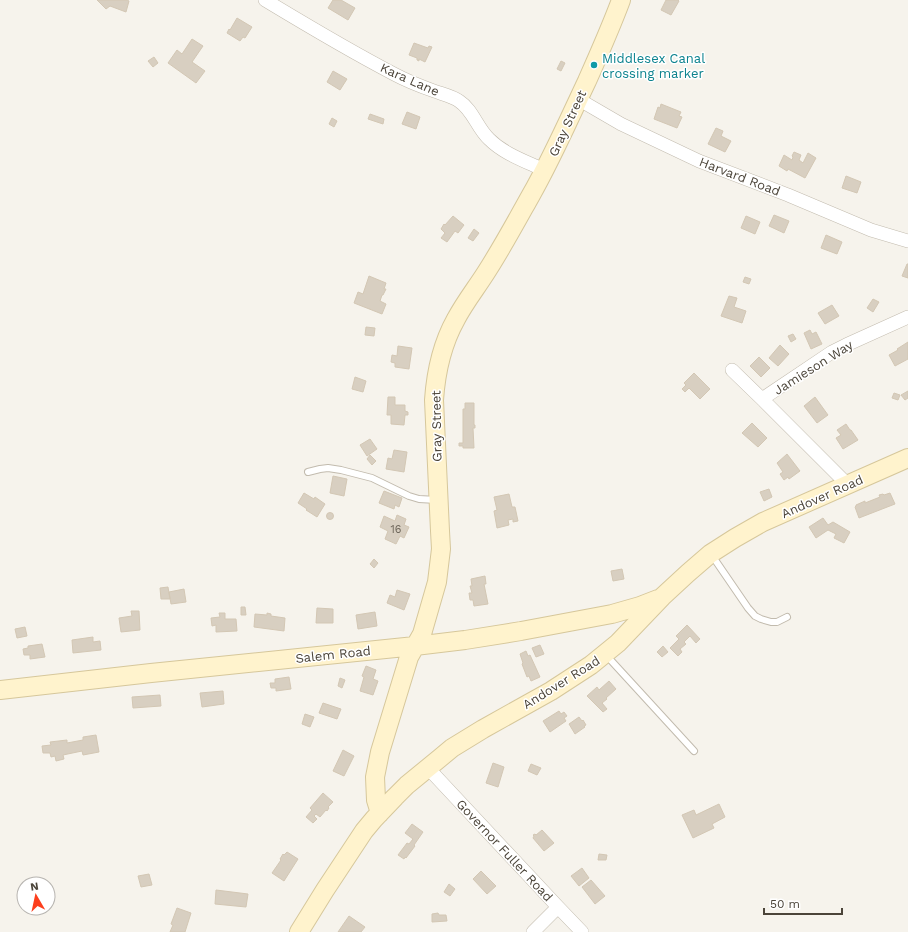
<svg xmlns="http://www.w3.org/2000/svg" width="908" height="932" viewBox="0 0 908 932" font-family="'Work Sans',sans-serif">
  <rect width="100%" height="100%" fill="#f6f3ec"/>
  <path fill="#d8cfc1" stroke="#d3c7b4" d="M97,0H127L129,1L126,12L110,6L106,9Z
    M333,0H341L355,8L348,20L328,8Z
    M666,0H678L679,1L671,15L661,10Z
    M237,18L252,27L245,38L243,37L240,41L227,33L229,29L230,30Z
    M192,39L203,46L192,62L205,71L196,83L168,63L177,50L182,54Z
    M414,43L428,48L429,46L432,47L425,62L419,59V61L417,60V58L409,55Z
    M154,57L158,63L153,67L148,61Z
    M561,61L565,63L561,71L557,69Z
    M333,71L347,79L340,90L327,82Z
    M661,104L681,112L679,116L682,117L677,128L654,119L658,107L660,108Z
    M407,112L420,117L416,129L402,124Z
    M370,114L384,119L383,124L368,119Z
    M332,118L337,121L334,127L329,124Z
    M716,128L723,131L721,136L731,141L725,152L708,144Z
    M794,152L801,155L799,160L803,163L808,153L816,158L805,178L788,169L787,171L779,166L784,155L792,160L793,157L792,156Z
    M846,176L861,182L857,193L842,188Z
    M774,215L789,221L784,233L769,226Z
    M453,216L464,225L458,233L455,231L447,242L441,238L445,233L441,229L444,224L445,225Z
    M746,216L760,222L755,234L741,228Z
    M474,229L479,233L473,241L468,238Z
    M826,235L842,242L837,254L821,248Z
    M907,264H908V278L902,276Z
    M369,276L386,283L384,289H386L383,295H382L380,301L386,304L382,314L354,303L358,292L363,294Z
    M745,277L751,279L749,284L743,282Z
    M729,296L737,298L734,307L746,311L742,323L721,316Z
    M873,299L879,302L873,312L867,308Z
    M832,305L839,316L825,324L818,313Z
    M366,327L375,328L374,336L365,335Z
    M810,330L812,334L816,332L822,344L811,349L804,333Z
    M793,334L796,339L791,342L788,336Z
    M908,342V359L895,366L889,355L898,350L897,349Z
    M780,345L789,354L778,366L769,358Z
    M398,346L412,348L409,369L395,367V363L391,362L392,355L397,356Z
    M759,357L770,368L761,377L750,366Z
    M694,373L710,389L700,399L689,388L685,392L682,389L686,385L684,383Z
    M355,377L366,381L363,392L352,389Z
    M908,391V398L905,400L901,395Z
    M894,393L900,395L898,400L892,398Z
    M388,397H395V405H405V411L408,412V415H405L404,425L391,424V415H387Z
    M815,397L828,415L817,423L804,406Z
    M465,403H474V425H475V428H473L474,448H463V446H459V443H463V409H465Z
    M752,423L767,438L758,447L742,433Z
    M846,424L850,430H851L858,440L843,449L836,438L841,435L837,430Z
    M370,439L377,449L367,456L360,445Z
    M394,450L407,452L404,472L386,469L388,458L392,459Z
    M787,454L800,471L789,479L788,477L784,480L780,474L783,472L777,463Z
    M370,455L376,461L372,465L367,459Z
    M333,476L347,479L344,496L330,493Z
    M769,489L772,497L764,501L760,492Z
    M384,491L402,498L399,507L395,505L394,509L379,503Z
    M304,493L314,499L315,497L325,504L317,517L306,510L307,509L298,503Z
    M890,493L895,504L859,518L855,507L856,506V505L865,501V503L880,497L879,495L883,494L884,495Z
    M509,494L512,507H515L518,521L513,522V519L508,520L509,525L497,528L494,511L497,510L494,497Z
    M326.5 516a3.5 3.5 0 1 1 7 0a3.5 3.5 0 1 1-7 0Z
    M397,515L406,519L404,525L409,527L404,538L400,536L396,544L385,539L388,531L380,527L384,516L395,521Z
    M823,518L828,525L833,522L850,532L844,543L834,538L836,534L828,530L816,538L809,527Z
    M374,559L378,563L374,568L370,564Z
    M622,569L624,579L613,581L611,571Z
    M485,576L486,584H484L488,604L474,606L473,600H470L469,593H472L470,586H472L471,579Z
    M168,587L170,599H161L160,588Z
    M184,589L186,602L171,604L169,592Z
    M397,590L410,594L404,610L387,603L390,595L395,597Z
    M241,607H245L246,615H241Z
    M317,608L333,609V623H316Z
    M131,611H139L140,630L121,632L119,618L132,616Z
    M375,612L377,626L358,629L356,615Z
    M219,613H225V619H236L237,631L216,632V625L212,626L211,618L220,617Z
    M267,613L271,614V616L285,618L284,631L254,627L255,614L267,615Z
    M687,625L700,639L696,643L690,636L684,642L686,644L680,649L682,652L678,656L670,648L679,639L676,636Z
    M25,627L27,636L17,638L15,629Z
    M93,637V642L100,641L101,650L73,653L72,640Z
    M42,644L45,657L30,659V655H24L23,649L28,648V646Z
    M540,645L544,654L536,657L532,648Z
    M663,646L668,652L662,657L657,652Z
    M526,651L528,656L530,655L540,677L531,681L529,676L527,677L522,664L523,663L520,654Z
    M366,666L376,670L373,679L378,681L373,695L360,691L364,677L362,676Z
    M289,677L291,689L276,691V688H271L270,683H275V679Z
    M340,678L345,680L342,688L338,686Z
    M609,681L616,689L606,698L607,699L602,703L607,709L603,712L587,696L597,687L599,690Z
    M223,691L224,704L202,707L200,693Z
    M160,695L161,706L133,708L132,697Z
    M323,703L341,709L337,719L319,713Z
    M559,711L561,714L564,712L567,716L564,718L566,721L550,732L543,721Z
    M305,714L314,717L310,727L302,724Z
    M579,717L582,721L583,720L586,725L584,726L585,727L575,734L569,724Z
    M96,735L99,752L83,755L82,751L63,755L64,759L56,761L55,756L51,757L50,753H43L42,746L51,745L50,742L67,740V743L83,740V737Z
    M343,750L354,756L344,776L333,771Z
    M493,763L504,767L498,787L486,783Z
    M531,764L541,768L537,775L528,771Z
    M323,793L333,802L328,807L329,808L327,811L326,810L320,817L316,814L314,816L317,819L313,823L306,817L312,810L310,808Z
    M719,804L725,817L712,824L714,828L693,838L682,815L694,810L696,815Z
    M412,824L423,832L414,845L415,846L406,858L405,857L404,859L398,855L407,843L409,844L413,839L405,833Z
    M542,830L554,843L544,851L533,838L534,836L533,835L535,834L536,835Z
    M287,852L298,859L284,881L272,873L281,860L280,859L283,854L284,855Z
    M599,854L607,855L606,860H598Z
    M582,868L589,878L579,886L571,876Z
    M481,871L496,886L487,894L473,879Z
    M149,874L152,885L141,887L138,876Z
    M591,880L605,896L595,904L582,887Z
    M449,884L455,889L450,896L444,892Z
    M216,890L248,894L246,907L215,904Z
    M177,908L191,913L185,932H170L173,925L171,924Z
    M438,913L439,915H446L447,921L432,922V914Z
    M349,916L365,927L361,932H338Z"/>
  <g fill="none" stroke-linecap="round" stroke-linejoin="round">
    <defs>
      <path id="lane" d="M308,472L320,469L328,468L341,470L372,478L409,496L419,499L437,500
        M711,554L748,608L755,616L761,619L771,622H777L787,617
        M606,655L694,751"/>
      <path id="street" d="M265,0C308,26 350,51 394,74C407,81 420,86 434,91C442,94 452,96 459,101C473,110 477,128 489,139C504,154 525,161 544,170
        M578,99L621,124L699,161L788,195L871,230L908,241
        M732,370L762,399L848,485
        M762,399L832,352L846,345L908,317
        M428,768L558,907L582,932
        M533,932L558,907"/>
      <path id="secondary" d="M0,690L151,673L415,646L465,640L521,631L612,614L640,606L658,599
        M380,813L376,800L375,777L380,752L409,657L422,634L437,582L441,549L440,531L434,400C436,371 442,344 456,319C465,302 477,287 487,271C503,246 517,220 531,195C552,158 569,119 587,81C599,54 611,27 621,0
        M299,932L325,890L364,831L374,819L395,797L407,785L440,758L452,748L483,729L551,691L591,665L618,643L662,597L688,573L710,554L735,538L763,522L908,458"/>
    </defs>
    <use href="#lane" stroke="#c2bbae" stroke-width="8"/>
    <use href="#street" stroke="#c2bbae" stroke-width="14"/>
    <use href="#secondary" stroke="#d6c79b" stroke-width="20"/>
    <use href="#lane" stroke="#fff" stroke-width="6"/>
    <use href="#street" stroke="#fff" stroke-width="13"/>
    <use href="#secondary" stroke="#fff3cd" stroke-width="18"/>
  </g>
  <circle fill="#0f9aa8" stroke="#fff" stroke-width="1.5" cx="594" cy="65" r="4"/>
  <g text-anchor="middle" stroke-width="3" stroke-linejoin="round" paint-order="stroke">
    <g font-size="11" fill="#6e675b">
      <text x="396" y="533">16</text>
    </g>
    <g font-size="13" fill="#0d838f" stroke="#fff" text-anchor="start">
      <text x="602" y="63">Middlesex Canal<tspan x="602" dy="15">crossing marker</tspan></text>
    </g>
    <g font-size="13" fill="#4b4439" stroke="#fff">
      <text transform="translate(410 79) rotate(24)" y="5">Kara Lane</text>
      <text transform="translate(567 123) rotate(-65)" y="5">Gray Street</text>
      <text transform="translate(740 176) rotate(21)" y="5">Harvard Road</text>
      <text transform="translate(813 367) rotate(-32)" y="5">Jamieson Way</text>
      <text transform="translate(436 426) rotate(-91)" y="5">Gray Street</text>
      <text transform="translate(822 496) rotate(-24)" y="5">Andover Road</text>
      <text transform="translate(333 654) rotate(-6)" y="5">Salem Road</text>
      <text transform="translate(561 682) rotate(-32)" y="5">Andover Road</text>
      <text transform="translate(505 850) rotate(47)" y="5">Governor Fuller Road</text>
    </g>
  </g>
  <g transform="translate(36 896) rotate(351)"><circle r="19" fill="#ffffff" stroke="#b7b4b0"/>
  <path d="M0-3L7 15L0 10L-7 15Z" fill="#fc3f1d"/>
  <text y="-6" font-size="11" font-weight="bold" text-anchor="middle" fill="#4b4439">N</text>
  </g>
  <path d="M764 908v6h78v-6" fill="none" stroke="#4b4439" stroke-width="2"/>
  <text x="770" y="908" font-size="12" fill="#4b4439" stroke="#ffffff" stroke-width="3" paint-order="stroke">50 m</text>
</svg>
